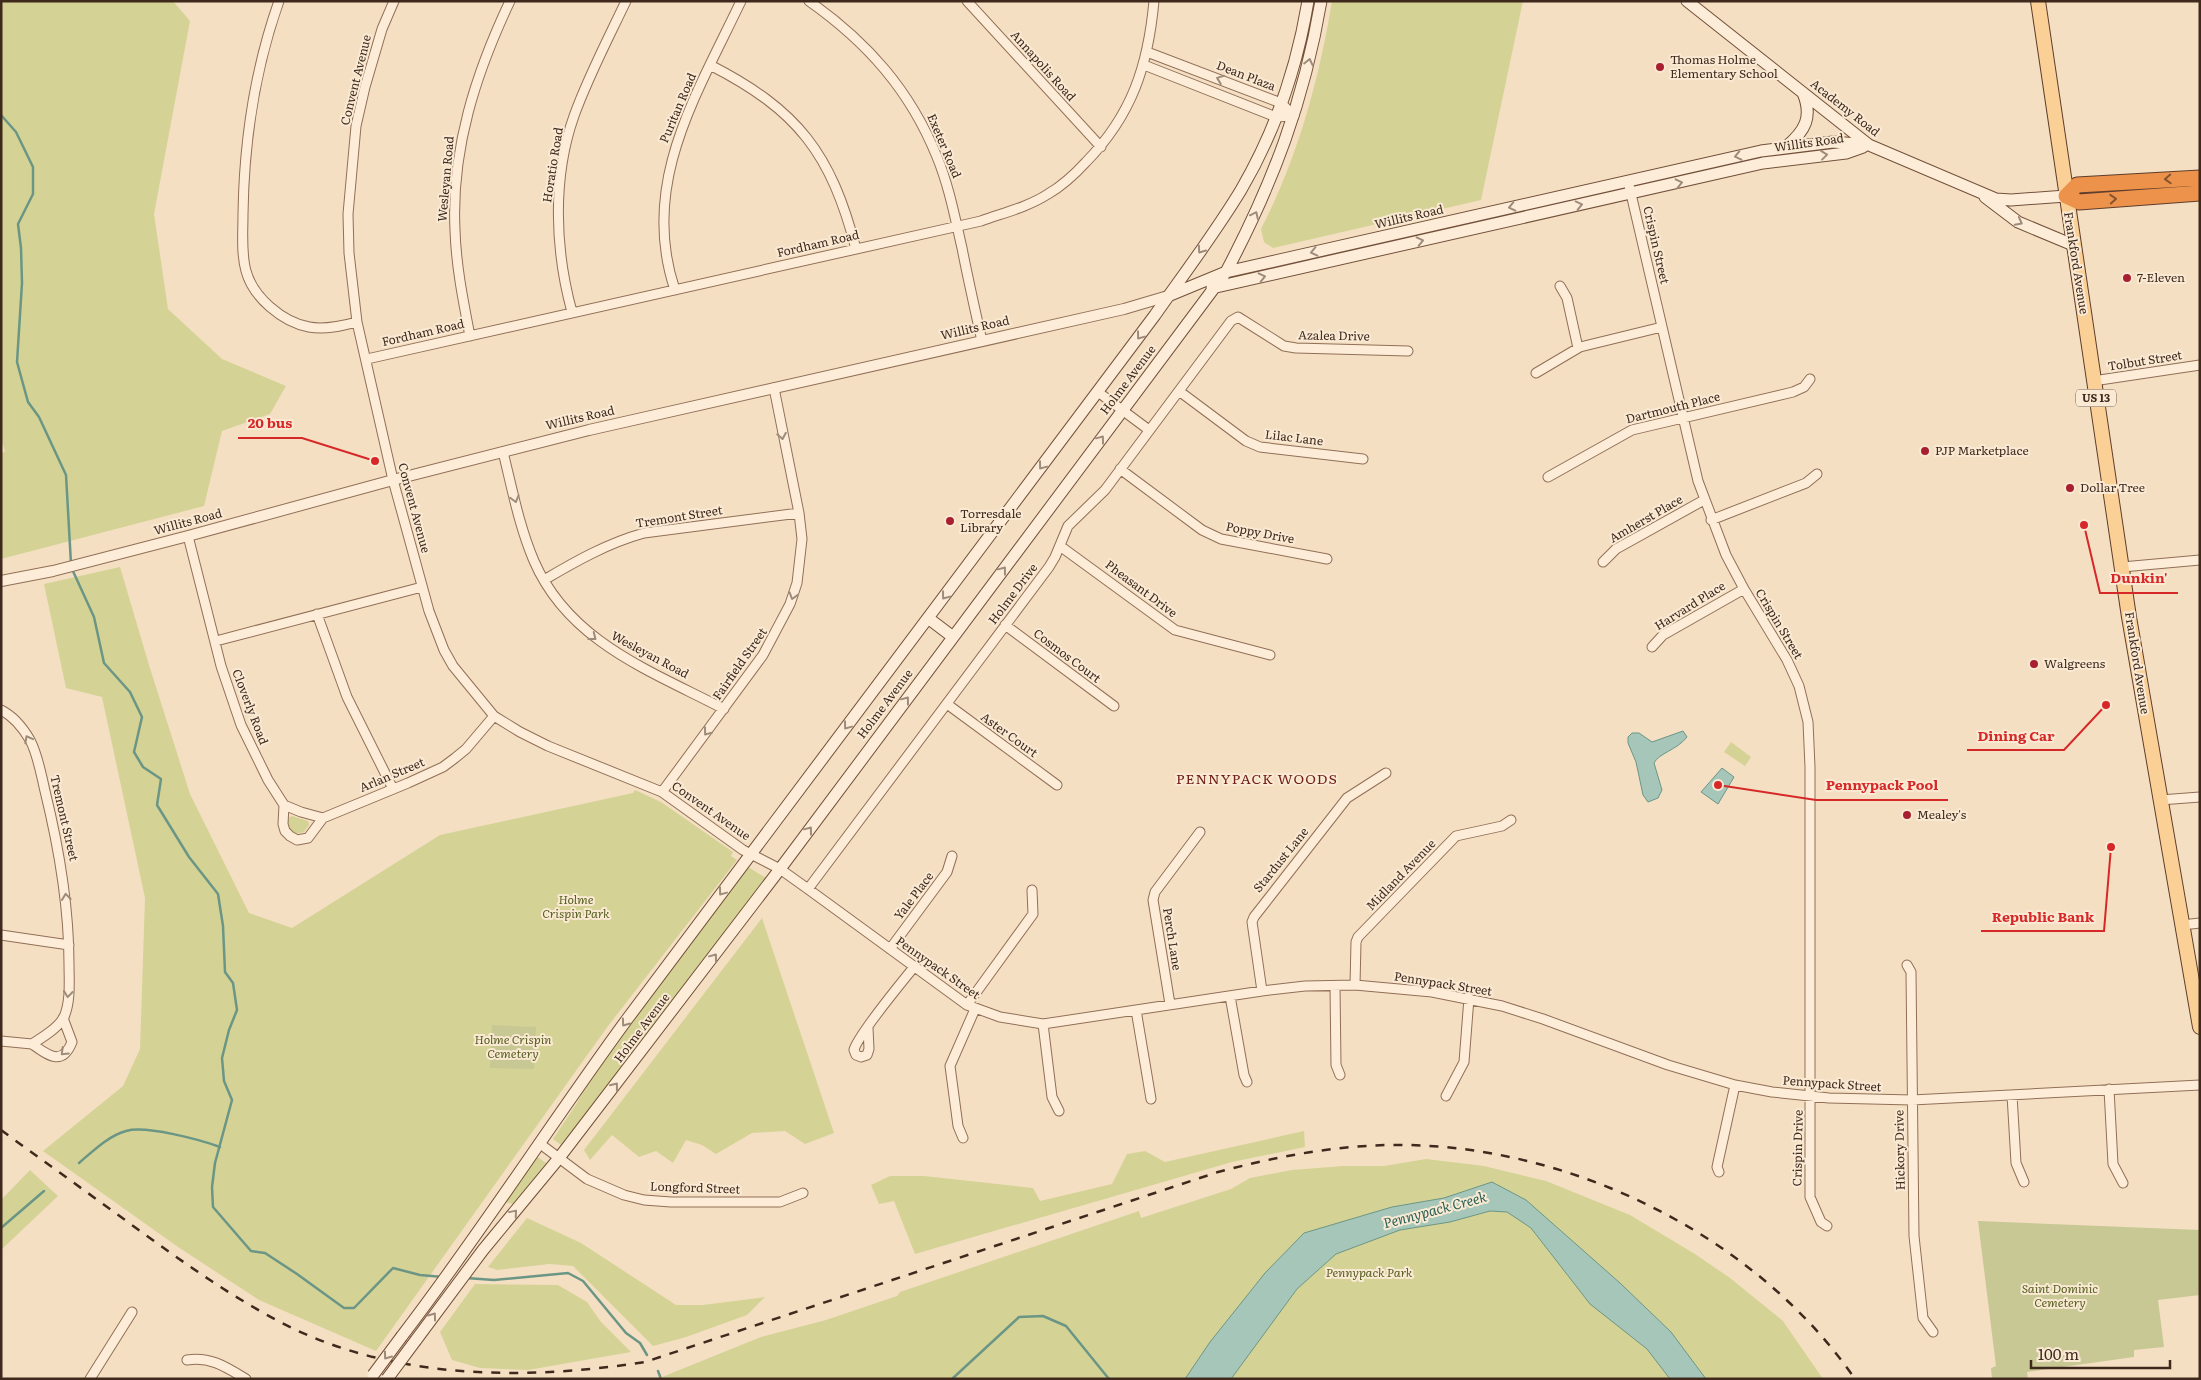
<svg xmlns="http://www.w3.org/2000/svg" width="2201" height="1380" viewBox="0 0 2201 1380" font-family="Literata,serif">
  <rect width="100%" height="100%" fill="#f4dfc3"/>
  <path fill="#d4d395" d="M1,1H173L190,21L154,214L168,309L222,359L286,386L270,414L222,431L204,506L1,559V454L5,451L1,439Z
    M1332,1H1523L1481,200L1273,248L1264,242L1261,229C1298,157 1319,80 1332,1Z
    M120,567L149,665L190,794L249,913L292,928L440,835L633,793L635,790L661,802L733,852L731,856L737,860L608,1026L376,1351L259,1300L178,1247L43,1151L123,1086L140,1049L145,898L102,697L66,688L44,584Z
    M1731,742L1751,757L1745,766L1724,752Z
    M292,816L308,821L309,825L304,832L295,834C288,831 286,826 288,818Z
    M748,867L766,878L616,1079L561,1145L553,1139L577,1103L589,1079Z
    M762,918L834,1133L805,1144L785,1131L752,1133L716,1154L702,1145L686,1140L673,1163L656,1151L639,1157L612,1135L590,1160L584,1150Z
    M1304,1131L1305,1147L1232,1162L915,1254L894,1201L879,1204L871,1185L890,1176H924L1033,1188L1040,1201L1112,1184L1127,1154L1145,1151L1165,1162Z
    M536,1156L546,1163L513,1204L505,1202Z
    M1426,1159L1484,1166L1546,1181L1630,1215L1695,1254L1730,1278L1783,1321L1823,1379H663L662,1377L761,1337L826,1320L897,1296L900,1292L1139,1211L1141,1218L1231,1189L1250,1178L1292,1170L1343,1166H1384Z
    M30,1170L58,1196L1,1250V1200Z
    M527,1218L581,1243L676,1305H703L765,1297L747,1315L686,1337L653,1346L573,1266L549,1264L497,1270L488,1267Z
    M475,1284L558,1285L587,1302L601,1322L631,1352L528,1370L480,1368L452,1360L440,1332Z"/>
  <path fill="#c8c895" d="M492,1025L536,1027L534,1069L490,1068Z
    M1978,1221L2200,1230V1295L2158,1300L2164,1347L2134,1350V1357L2027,1372L2028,1379H1992L1991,1368L1996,1366Z"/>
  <path fill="#a6c6b9" stroke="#6b9686" d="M1683,731L1687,737C1677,750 1659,753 1654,763L1662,790L1658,798L1648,802L1643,795L1636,762L1628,743V737L1632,733H1639L1652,742Z
    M1722,768L1734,777L1718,804L1701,792Z
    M1492,1182L1526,1200L1620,1283L1671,1332L1706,1379H1670L1647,1349L1590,1304L1531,1228L1507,1212L1490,1211L1450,1222L1400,1230L1336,1254L1297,1289L1231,1379H1185L1210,1342L1265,1273L1304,1233L1392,1207L1444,1198Z"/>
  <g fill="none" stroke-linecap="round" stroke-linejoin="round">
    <path stroke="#6b9686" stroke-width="2.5" d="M1,115L16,132L33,167V194L18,224L21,248L22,283L17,362L28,402L39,417L66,475L71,564
      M72,569L94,617L104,663L130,692L142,717L134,752L143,767L161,779L157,805L189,857L218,894L223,926L225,972L233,983L237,1010L229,1030L222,1058L224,1081L232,1100L215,1163L212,1187L213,1207L251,1251L265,1253L297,1274L344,1308H354L393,1268L420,1275L443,1277
      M79,1163C93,1151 108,1136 126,1131C146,1125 201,1140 220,1147
      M1,1228L44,1191
      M466,1278L494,1280L568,1273L583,1281L626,1333L640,1343L647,1355
      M658,1371L661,1379
      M952,1379L1019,1317L1043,1316L1066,1326L1109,1379"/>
    <defs>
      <path id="minor" d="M279,1C255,69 244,142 243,214C243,233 241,253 246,271C253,297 282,322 309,327C325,330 342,326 357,322
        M394,1L382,29L365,87L356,126L348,214L349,253L357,322L393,480L429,611L444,650L453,666L494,716L520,732L548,746L662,792L743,850L780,869L808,889L967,1005L1000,1017L1043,1024L1262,991L1305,986L1355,985L1432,992L1502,1006L1543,1019L1668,1065L1735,1085L1772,1092L1829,1098L1912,1100L2200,1085
        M809,1C867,42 910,90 937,157C949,186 955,218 962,248C968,279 975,310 982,341
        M967,1L1101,147
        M1147,52L1281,103L1294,116
        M710,65C798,110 831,153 856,249
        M1144,65L1276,117L1294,116
        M1628,181L1698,481L1726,555L1744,589L1787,660L1799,686L1808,722L1810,767V1197L1821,1222L1827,1226
        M1560,286L1567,298L1578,348
        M675,290C639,184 697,94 741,1
        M572,312C555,250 552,178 574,116C588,77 608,39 626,1
        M470,336C463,300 456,265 455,230C451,149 476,73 510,1
        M367,359L981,221C1003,213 1028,207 1048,194C1062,186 1075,174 1086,162C1132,115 1148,66 1154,1
        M1536,373L1580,347L1662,327
        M2093,381L2200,365
        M1179,391L1246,441L1260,447L1363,459
        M1098,392L1149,430
        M503,452C512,488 519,526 534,561C569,642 651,671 724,709
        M1120,469L1202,530L1221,539L1327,559
        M1548,477L1632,430L1793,392L1804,387L1810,379
        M1711,520L1806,483L1817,474
        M188,536L221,666L241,725L268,780L284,805L283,824L285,831L290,836L297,840L308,838L323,818
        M1060,546L1175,630L1270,655
        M1603,562L1616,549L1704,500
        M2122,567L2200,560
        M544,580C576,561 608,543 644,533L799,513
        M317,614L347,697L393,789
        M1005,625L1114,706
        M216,641L422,587
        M1652,647L1663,635L1744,589
        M947,704L1057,785
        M1,710C13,716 23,728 30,740C38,755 41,774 45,791C59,848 69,904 69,964C69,980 71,1001 64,1017C58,1028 43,1037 32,1044L1,1041
        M662,792L763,655L790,604L797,583L802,539L799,513L774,388
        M2160,800L2200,797
        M284,805L301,812L323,818L408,783L443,767L455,758L466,749L494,716
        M808,889L1049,567L1055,557L1068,526L1105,490L1231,321L1238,317L1284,346L1296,348L1408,351
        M2182,925L2200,923
        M1,935L69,945
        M890,949L947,872L952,856
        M1907,965L1911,972L1914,1236L1923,1318L1933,1332
        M1355,985L1356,942L1358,937L1456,836L1502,826L1511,820
        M1335,986L1336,1065L1340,1075
        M1262,991L1252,922L1254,917L1347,798L1386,773
        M1230,996L1244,1075L1247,1082
        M1170,1004L1153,900L1155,892L1200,832
        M967,1005L1033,914L1032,890
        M1136,1010L1151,1099
        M1043,1024L1052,1097L1059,1111
        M868,1028L869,1049L867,1055L861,1057L856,1055L854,1050C857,1036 902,982 914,967
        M32,1044C48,1055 62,1067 72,1042L63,1018
        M2109,1089L2113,1164L2123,1183
        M2012,1095L2016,1163L2024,1182
        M1446,1096L1464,1062L1469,998
        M963,1138L958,1126L950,1066L975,1009
        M539,1143L587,1179L624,1195L644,1200L671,1202H780L803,1193
        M1719,1172L1717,1167L1735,1085
        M187,1360C210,1356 226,1367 246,1379
        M90,1379L132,1312"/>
      <path id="tertiary" d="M1,581L53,571L188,536L393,480L589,430L1124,309L1168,296"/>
      <path id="secondary" d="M1687,1L1869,145L1996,199L2011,200L2066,196
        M1786,147C1805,131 1813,117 1803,93
        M1985,197L2018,222L2073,245
        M1212,288L1763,163L1846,153L1863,147
        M1168,296L1226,272L1761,151L1833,142L1869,145
        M928,618L953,637
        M402,1336C481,1233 551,1123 628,1018L1155,315C1184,274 1215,233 1241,190C1275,132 1297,67 1308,1
        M416,1340L483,1250L559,1158L780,869L1226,272C1273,183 1304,101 1321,1"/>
      <path id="primary" d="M2038,1L2129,617L2200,1027"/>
      <path id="motorway" d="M2200,178L2077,185L2066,196L2079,202L2200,193"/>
    </defs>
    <use href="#minor" stroke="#916f57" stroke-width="11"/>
    <use href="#tertiary" stroke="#916f57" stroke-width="12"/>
    <use href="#secondary" stroke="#73503a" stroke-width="13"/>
    <use href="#primary" stroke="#5e3d2c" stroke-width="16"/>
    <use href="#motorway" stroke="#5e3d2c" stroke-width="17"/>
    <use href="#minor" stroke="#fdedd8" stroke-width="9"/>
    <use href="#tertiary" stroke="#fdedd8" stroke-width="10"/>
    <use href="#secondary" stroke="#fdedd8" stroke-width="11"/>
    <use href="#primary" stroke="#fbd097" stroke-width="14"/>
    <use href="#motorway" stroke="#ed924a" stroke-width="15"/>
    <path stroke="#3f291d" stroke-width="2.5" stroke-dasharray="9 9" stroke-linecap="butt" d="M1,1130C46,1163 91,1195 136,1228C187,1265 237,1301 294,1329C402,1380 529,1380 645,1362L1218,1172C1275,1157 1331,1146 1390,1145C1566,1142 1755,1234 1855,1379"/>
    <defs>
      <path id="secondary-bridge" d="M373,1375L402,1336
        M387,1379L416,1340"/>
    </defs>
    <use href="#secondary-bridge" stroke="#73503a" stroke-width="13" stroke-linecap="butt"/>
    <use href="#secondary-bridge" stroke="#fdedd8" stroke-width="11"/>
  </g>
  <defs><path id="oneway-chevron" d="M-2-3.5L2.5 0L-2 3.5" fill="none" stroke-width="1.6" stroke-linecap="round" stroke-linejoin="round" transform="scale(1.25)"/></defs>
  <g stroke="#9e8b7a">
    <use href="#oneway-chevron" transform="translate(1309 62) rotate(-77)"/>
    <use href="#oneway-chevron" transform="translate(1220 79) rotate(-159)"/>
    <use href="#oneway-chevron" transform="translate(1824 155) rotate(-7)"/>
    <use href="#oneway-chevron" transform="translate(1738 156) rotate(167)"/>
    <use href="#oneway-chevron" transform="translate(1679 183) rotate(-13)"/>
    <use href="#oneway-chevron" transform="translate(1579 205) rotate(-13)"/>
    <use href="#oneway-chevron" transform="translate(1512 207) rotate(167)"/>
    <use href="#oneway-chevron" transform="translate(1255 215) rotate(-64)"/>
    <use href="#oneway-chevron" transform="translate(2019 222) rotate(28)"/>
    <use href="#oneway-chevron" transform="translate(1420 241) rotate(-13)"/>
    <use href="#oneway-chevron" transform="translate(1201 250) rotate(125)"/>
    <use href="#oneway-chevron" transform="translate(1314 252) rotate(167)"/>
    <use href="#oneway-chevron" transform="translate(1262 277) rotate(-13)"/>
    <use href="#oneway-chevron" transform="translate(1140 336) rotate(127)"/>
    <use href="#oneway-chevron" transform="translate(782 436) rotate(80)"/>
    <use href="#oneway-chevron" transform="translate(1101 439) rotate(-53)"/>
    <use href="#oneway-chevron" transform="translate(1042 466) rotate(127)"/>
    <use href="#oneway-chevron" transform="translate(515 499) rotate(75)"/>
    <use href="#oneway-chevron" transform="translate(1003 570) rotate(-53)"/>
    <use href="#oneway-chevron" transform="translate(793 596) rotate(107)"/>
    <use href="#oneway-chevron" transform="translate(945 596) rotate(127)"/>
    <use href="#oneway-chevron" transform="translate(593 637) rotate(38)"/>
    <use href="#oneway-chevron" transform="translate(906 700) rotate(-53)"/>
    <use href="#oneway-chevron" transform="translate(847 726) rotate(127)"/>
    <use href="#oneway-chevron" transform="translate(707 732) rotate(127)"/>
    <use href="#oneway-chevron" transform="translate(28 739) rotate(-118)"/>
    <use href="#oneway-chevron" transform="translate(809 830) rotate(-53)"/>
    <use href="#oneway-chevron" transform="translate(722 892) rotate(127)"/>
    <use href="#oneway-chevron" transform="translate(66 897) rotate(-96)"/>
    <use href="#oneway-chevron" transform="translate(714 957) rotate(-53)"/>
    <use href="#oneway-chevron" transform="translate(68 994) rotate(97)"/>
    <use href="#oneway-chevron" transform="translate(625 1023) rotate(126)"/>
    <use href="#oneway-chevron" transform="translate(64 1052) rotate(136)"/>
    <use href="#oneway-chevron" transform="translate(615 1086) rotate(-52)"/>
    <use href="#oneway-chevron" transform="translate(514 1213) rotate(-50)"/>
    <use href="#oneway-chevron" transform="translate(433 1316) rotate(-54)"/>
    <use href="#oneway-chevron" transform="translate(387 1356) rotate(126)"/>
  </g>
  <g stroke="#85532f">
    <use href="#oneway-chevron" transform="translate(2168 179) rotate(177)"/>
    <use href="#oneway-chevron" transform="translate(2113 199) rotate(-4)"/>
  </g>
  <g fill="#a81f30" stroke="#faead4" stroke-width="2">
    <circle cx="1660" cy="67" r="5"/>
    <circle cx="2127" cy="278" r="5"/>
    <circle cx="1925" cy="451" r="5"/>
    <circle cx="2070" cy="488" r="5"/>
    <circle cx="950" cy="521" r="5"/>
    <circle cx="2034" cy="664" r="5"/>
    <circle cx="1907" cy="815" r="5"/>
  </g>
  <g text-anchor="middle" stroke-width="4" stroke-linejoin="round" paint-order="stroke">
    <rect fill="#faead4" stroke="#776354" stroke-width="1" x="2076" y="389.5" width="40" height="17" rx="4"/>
    <g font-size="11" font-weight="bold" fill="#3f291d">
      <text x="2096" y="402">US 13</text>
    </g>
    <g font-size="12" fill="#3f291d" stroke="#faead4" text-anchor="start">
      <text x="1670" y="64">Thomas Holme<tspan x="1670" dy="14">Elementary School</tspan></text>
      <text x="2137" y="282">7-Eleven</text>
      <text x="1935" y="455">PJP Marketplace</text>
      <text x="2080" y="492">Dollar Tree</text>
      <text x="960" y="518">Torresdale<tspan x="960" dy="14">Library</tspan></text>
      <text x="2044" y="668">Walgreens</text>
      <text x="1917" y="819">Mealey's</text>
    </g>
    <g font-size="12" fill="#3f291d" stroke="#faead4">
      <text transform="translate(1043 66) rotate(48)" y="4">Annapolis Road</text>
      <text transform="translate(1246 76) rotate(21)" y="4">Dean Plaza</text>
      <text transform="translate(356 80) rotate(-76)" y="4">Convent Avenue</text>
      <text transform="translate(678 108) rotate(-67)" y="4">Puritan Road</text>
      <text transform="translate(1845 108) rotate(38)" y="4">Academy Road</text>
      <text transform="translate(1809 143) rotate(-8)" y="4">Willits Road</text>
      <text transform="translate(944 146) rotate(67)" y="4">Exeter Road</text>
      <text transform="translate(553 165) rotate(-81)" y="4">Horatio Road</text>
      <text transform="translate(446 179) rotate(-85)" y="4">Wesleyan Road</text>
      <text transform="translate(1409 217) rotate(-13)" y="4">Willits Road</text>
      <text transform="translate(818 244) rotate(-13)" y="4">Fordham Road</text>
      <text transform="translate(1656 245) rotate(77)" y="4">Crispin Street</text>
      <text transform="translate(2076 263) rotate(81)" y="4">Frankford Avenue</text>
      <text transform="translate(975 328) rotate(-13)" y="4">Willits Road</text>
      <text transform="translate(423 333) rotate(-13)" y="4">Fordham Road</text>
      <text transform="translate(1334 336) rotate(1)" y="4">Azalea Drive</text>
      <text transform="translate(2145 361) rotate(-9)" y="4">Tolbut Street</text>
      <text transform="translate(1128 380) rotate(-53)" y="4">Holme Avenue</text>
      <text transform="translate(1673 408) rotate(-14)" y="4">Dartmouth Place</text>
      <text transform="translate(580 418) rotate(-13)" y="4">Willits Road</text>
      <text transform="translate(1294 438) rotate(7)" y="4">Lilac Lane</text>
      <text transform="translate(414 508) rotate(75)" y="4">Convent Avenue</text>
      <text transform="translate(679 517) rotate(-9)" y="4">Tremont Street</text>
      <text transform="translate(1646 519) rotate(-30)" y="4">Amherst Place</text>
      <text transform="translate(188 522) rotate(-15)" y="4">Willits Road</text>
      <text transform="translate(1260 533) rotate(11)" y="4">Poppy Drive</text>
      <text transform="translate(1141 589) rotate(37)" y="4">Pheasant Drive</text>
      <text transform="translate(1013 594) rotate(-53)" y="4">Holme Drive</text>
      <text transform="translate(1690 606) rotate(-32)" y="4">Harvard Place</text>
      <text transform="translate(1779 624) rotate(59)" y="4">Crispin Street</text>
      <text transform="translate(650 655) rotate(28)" y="4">Wesleyan Road</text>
      <text transform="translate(1067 656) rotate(37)" y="4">Cosmos Court</text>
      <text transform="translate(2137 663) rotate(81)" y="4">Frankford Avenue</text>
      <text transform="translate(740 664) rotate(-55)" y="4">Fairfield Street</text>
      <text transform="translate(885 704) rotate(-53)" y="4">Holme Avenue</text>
      <text transform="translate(250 707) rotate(69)" y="4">Cloverly Road</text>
      <text transform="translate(1009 735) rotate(36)" y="4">Aster Court</text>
      <text transform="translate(392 775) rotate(-23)" y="4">Arlan Street</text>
      <text transform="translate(711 811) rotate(35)" y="4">Convent Avenue</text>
      <text transform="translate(64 818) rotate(77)" y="4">Tremont Street</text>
      <text transform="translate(1281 860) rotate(-51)" y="4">Stardust Lane</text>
      <text transform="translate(1401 875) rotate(-46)" y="4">Midland Avenue</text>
      <text transform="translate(914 896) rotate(-53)" y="4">Yale Place</text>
      <text transform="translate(1172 939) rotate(81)" y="4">Perch Lane</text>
      <text transform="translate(938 968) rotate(35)" y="4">Pennypack Street</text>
      <text transform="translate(1443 984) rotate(9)" y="4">Pennypack Street</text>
      <text transform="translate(642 1028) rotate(-53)" y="4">Holme Avenue</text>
      <text transform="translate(1832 1084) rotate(4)" y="4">Pennypack Street</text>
      <text transform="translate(1798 1148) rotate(-89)" y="4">Crispin Drive</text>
      <text transform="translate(1900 1150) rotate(-91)" y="4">Hickory Drive</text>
      <text transform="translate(695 1188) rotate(2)" y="4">Longford Street</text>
    </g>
    <g font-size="12" font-style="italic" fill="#565e21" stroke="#faead4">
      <text x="576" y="904">Holme<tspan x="576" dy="14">Crispin Park</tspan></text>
      <text x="513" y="1044">Holme Crispin<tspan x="513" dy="14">Cemetery</tspan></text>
      <text x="1369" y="1277">Pennypack Park</text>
      <text x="2060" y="1293">Saint Dominic<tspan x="2060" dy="14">Cemetery</tspan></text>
    </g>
    <g font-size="14" letter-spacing="1" fill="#711f17" stroke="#faead4">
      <text x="1257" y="784">PENNYPACK WOODS</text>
    </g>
    <g font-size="14" font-style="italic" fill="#2a6157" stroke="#faead4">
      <text transform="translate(1435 1210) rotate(-15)" y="5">Pennypack Creek</text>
    </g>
  </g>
  <path fill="none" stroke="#d62828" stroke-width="2" d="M375 461L302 438H238M2084 525L2100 593H2178M2106 705L2064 750H1967M1718 785L1816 800H1948M2111 847L2104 931H1981"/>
  <g fill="#d62828" stroke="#faead4" stroke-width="2">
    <circle cx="375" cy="461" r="5"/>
    <circle cx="2084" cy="525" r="5"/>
    <circle cx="2106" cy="705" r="5"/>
    <circle cx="1718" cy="785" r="5"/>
    <circle cx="2111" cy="847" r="5"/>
  </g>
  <g font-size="14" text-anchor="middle" font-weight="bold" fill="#d62828" stroke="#faead4" stroke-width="4" stroke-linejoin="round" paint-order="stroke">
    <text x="270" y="428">20 bus</text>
    <text x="2139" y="583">Dunkin'</text>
    <text x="2016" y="741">Dining Car</text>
    <text x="1882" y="790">Pennypack Pool</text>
    <text x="2043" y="922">Republic Bank</text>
  </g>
  <rect width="2201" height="1380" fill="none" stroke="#3f291d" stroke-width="5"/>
  <path d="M2031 1360v8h139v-8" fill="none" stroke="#3f291d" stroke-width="2.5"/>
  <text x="2038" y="1360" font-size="15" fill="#3f291d" stroke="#faead4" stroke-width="4" paint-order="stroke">100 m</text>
</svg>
